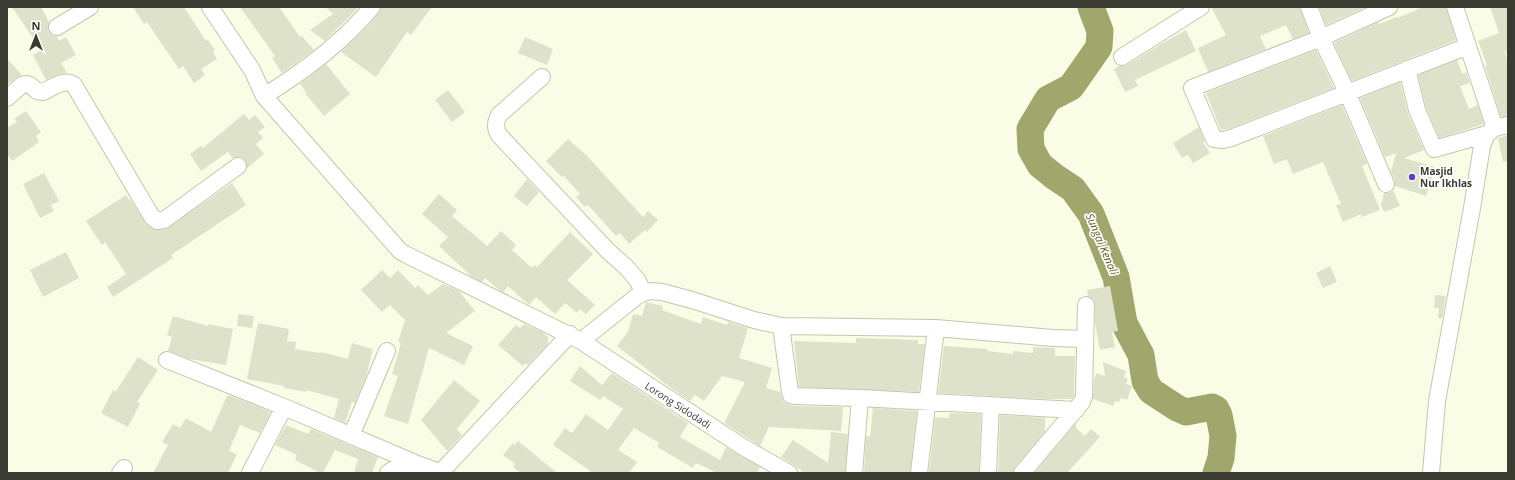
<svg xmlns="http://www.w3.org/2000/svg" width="1515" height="480" viewBox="0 0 1515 480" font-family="'Open Sans',sans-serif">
  <rect width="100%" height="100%" fill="#fafde5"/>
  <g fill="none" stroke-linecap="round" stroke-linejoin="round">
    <path stroke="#a0a66c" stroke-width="27" d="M1091,7L1100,31L1099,47L1071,87L1048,99L1030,129L1031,149L1040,165L1055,177L1073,189L1091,214L1116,277L1124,323L1141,355L1145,381L1151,391L1177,408L1186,412L1212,407L1216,409L1219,415L1223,436L1221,458L1216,473"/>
  </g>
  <path fill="#dfe2cb" d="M12,7H41L49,22L48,27L49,32L53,35L57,36L59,41L66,37L76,55L61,63L67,73L59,74L46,80L33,55L41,50Z
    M133,7H184L206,41L208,40L215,50L213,52L217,59L201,69L205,75L194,83L183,66L179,69L147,22L144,24Z
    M240,7H279L300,37L302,36L314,50L282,73L272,58L275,56Z
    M326,7H359L325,41L310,30L333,14Z
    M381,7H432L411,35L407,32L376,77L341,52L368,26L379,13Z
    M1211,7H1300L1309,33L1293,39L1286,25L1260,36L1266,49L1208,72L1198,48L1226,35Z
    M1319,7H1366L1326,25Z
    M1423,7H1446L1456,40L1352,81L1334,43L1378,22L1379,24L1397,17L1398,18Z
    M1490,7H1508V53H1506L1504,49L1508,62V116L1501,117L1485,66L1487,65L1478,41L1499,33Z
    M1186,30L1196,51L1135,80L1138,86L1125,92L1114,69L1119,66L1127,65L1161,44Z
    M525,37L553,49L547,65L518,53Z
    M1316,50L1334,88L1228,129L1221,130L1206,93Z
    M7,59L22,75L16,78L7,85Z
    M1457,60L1462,74L1466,72L1470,83L1460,86L1469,109L1478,105L1484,124L1439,138L1426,107L1418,75Z
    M326,64L350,94L324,116L305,93L306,92L300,84Z
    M1400,82L1408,114L1424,150L1404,158L1435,167L1426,196L1395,186V180L1391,171L1396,153L1385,157L1360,98Z
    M448,90L465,112L452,122L435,100Z
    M1342,105L1367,164L1362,166L1380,210L1362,217L1361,214L1343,222L1336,205L1341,204L1323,162L1293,174L1287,159L1274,164L1263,136Z
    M26,111L41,132L36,136L39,142L12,161L7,154V128L17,122L14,119Z
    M244,114L249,120L255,115L265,127L258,132L263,138L256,144L264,154L247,168L245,160L241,157L233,158L228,152L201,171L190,154L201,146L203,148Z
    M1199,127L1205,142H1203L1210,153L1193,163L1188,155L1182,158L1173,143Z
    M1508,135V161L1503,162L1498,138Z
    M568,139L589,158L643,217L648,211L658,220L647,232L645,230L629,244L620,233L616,236L588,205L585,207L576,197L580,194L564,176L562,177L546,161Z
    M44,173L59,201L51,205L54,211L40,218L23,184Z
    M527,179L539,192L527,206L514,196Z
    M232,183L246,205L171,255L173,258L113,297L107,287L126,274L105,242L102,245L86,221L126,195L129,200L130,199L146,224L155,230L166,229Z
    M1393,190L1400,206L1384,212L1381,205L1384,193H1389Z
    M439,194L457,210L452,216L487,246L501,231L516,245L512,250L532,268L534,265L537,267L570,232L593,254L567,280L595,305L586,314L580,309L577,313L565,303L555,314L536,297L529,305L508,286L503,292L498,289L485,278L482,282L471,276L439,246L448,237L422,214Z
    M66,252L79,278L43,297L30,270Z
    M1330,266L1337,282L1323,288L1316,273Z
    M382,270L390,278L398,270L415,288L418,285L428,295L443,284L459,291L475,311L446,333L473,346L464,365L429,348L408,424L384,416L398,376L392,374L401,343L398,342L405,320L390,305L382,312L361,290Z
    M1110,286L1118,331L1112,332L1115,347L1100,350L1095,323V305L1094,300L1088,296L1087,290Z
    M1435,295L1446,296L1442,318H1438L1439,308H1434Z
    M646,302L663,306L662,310L701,324L703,317L727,325L728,322L748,328L739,358L772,368L766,388L780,392L784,402L788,404L795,406L843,407L841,431L769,427L760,446L724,423L745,382L722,376L704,401L695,395L690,401L671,388L617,346L628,332L633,314L642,316Z
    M238,314L254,316L252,328L237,326Z
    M173,316L208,326V324L233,329L226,365L189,359L168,351L172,337L167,335Z
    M258,323L289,329L287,341L296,342L295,349L320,353L321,352L348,359L352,343L373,349L366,377L355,403L352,402L345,423L334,418L339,399L306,390V392L284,388V386L247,379Z
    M524,324L542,332L548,337V344L528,365L525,363L523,366L498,345L516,325L520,328Z
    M856,338L918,340V344H925L919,392L799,387L794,341L856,343Z
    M944,346L987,349V351L1013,354V351L1033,353V347L1055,348V356H1075L1074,397L1072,399H1047L938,393Z
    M138,357L158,370L137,402L140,404L128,427L101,413L113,390L116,391Z
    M1103,362L1126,371L1124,377L1128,379L1126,384L1132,386L1127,400L1121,398L1119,402L1115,401L1113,406L1093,399L1094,380L1096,373L1105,376Z
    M580,366L602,385L612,373L688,423L680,437L720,460L726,447L760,467L757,473H714L715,472L696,463L693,468L657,447L659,443L634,428L618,450L637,462L629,473H593L553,445L565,428L572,433L586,414L608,430L623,409L603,396L600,400L570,381Z
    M454,380L480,401L457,429L462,435L447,451L421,420Z
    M227,396H231L271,412L260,433L240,425L229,451L237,454L228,473H153L168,445L162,442L173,424L180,428L186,418L211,432Z
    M873,408L917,411L910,473H864L866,436L870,437Z
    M950,413L981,414L979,473H929L935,417L949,418Z
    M1000,415L1045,418V432L1015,467L1013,473H998Z
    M1076,423V428L1085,436L1091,429L1100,437L1067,473H1034Z
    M286,425L308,434L311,429L378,457L372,473H354L358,459L335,450L323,473H320L295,460L297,455L275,445Z
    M831,432L848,434L845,473H804L794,465L781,457L793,440L828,463Z
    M518,441L557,473H521L513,467L515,464L503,455L513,443L515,445Z"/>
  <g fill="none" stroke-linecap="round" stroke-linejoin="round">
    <defs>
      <path id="minor" d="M210,7L252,70L264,96L400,251L405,254L581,341L743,447L789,473
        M1309,7L1321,38L1347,92L1386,184
        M1389,7L1321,38L1192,88L1214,139L1223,140L1231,138L1468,46
        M1455,7L1495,128
        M57,27L90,7
        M1122,57L1201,7
        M1407,69L1417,110L1434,149L1487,134
        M542,77L499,115C495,123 495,128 499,135L607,250L627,268L638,281L643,293
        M264,96C303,72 343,42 372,7
        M7,98L22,85L26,84L30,85L37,91L43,92C52,88 64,78 74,85L152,217L157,221L164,220L238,166
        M781,326L790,392L791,395L795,396L860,398L1076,410
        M581,341L636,297L643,293L651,291L662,292L692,300L754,320L781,326L936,328L1053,338L1085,339
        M167,360L284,407L420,465L442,473
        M351,436L387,351
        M441,472L570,334
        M120,473L124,468
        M250,473L284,407
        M388,473C397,465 407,466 418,465
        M854,473L860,398
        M919,473L936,328
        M988,473L991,405
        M1022,473L1082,402L1084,396L1086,305
        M1431,473L1437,401L1472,208L1482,146L1487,134L1495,128L1508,125"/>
    </defs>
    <use href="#minor" stroke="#c3c6af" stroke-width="18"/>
    <use href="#minor" stroke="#fff" stroke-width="16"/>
  </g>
  <circle fill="#653fb7" stroke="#fff" stroke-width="1.5" cx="1412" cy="177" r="4"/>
  <g text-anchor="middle" stroke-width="3.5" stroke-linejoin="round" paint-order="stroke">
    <g font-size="10" font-weight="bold" fill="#3a3b31" stroke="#fff" text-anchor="start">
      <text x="1420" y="175">Masjid<tspan x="1420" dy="12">Nur Ikhlas</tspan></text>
    </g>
    <g font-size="10" fill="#3a3b31" stroke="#fff">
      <text transform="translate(678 405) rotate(33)" y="4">Lorong Sidodadi</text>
    </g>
    <g font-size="11" font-style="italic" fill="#575b1a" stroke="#fff">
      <text transform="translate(1102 244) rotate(67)" y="4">Sungai Kenali</text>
    </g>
  </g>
  <rect width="1515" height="480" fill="none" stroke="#3a3b31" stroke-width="16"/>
  <g transform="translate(36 36)" stroke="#ffffff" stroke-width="3" paint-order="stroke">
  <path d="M0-3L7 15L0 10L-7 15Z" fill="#3a3b31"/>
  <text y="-6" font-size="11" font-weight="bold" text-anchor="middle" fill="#3a3b31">N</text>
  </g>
</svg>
